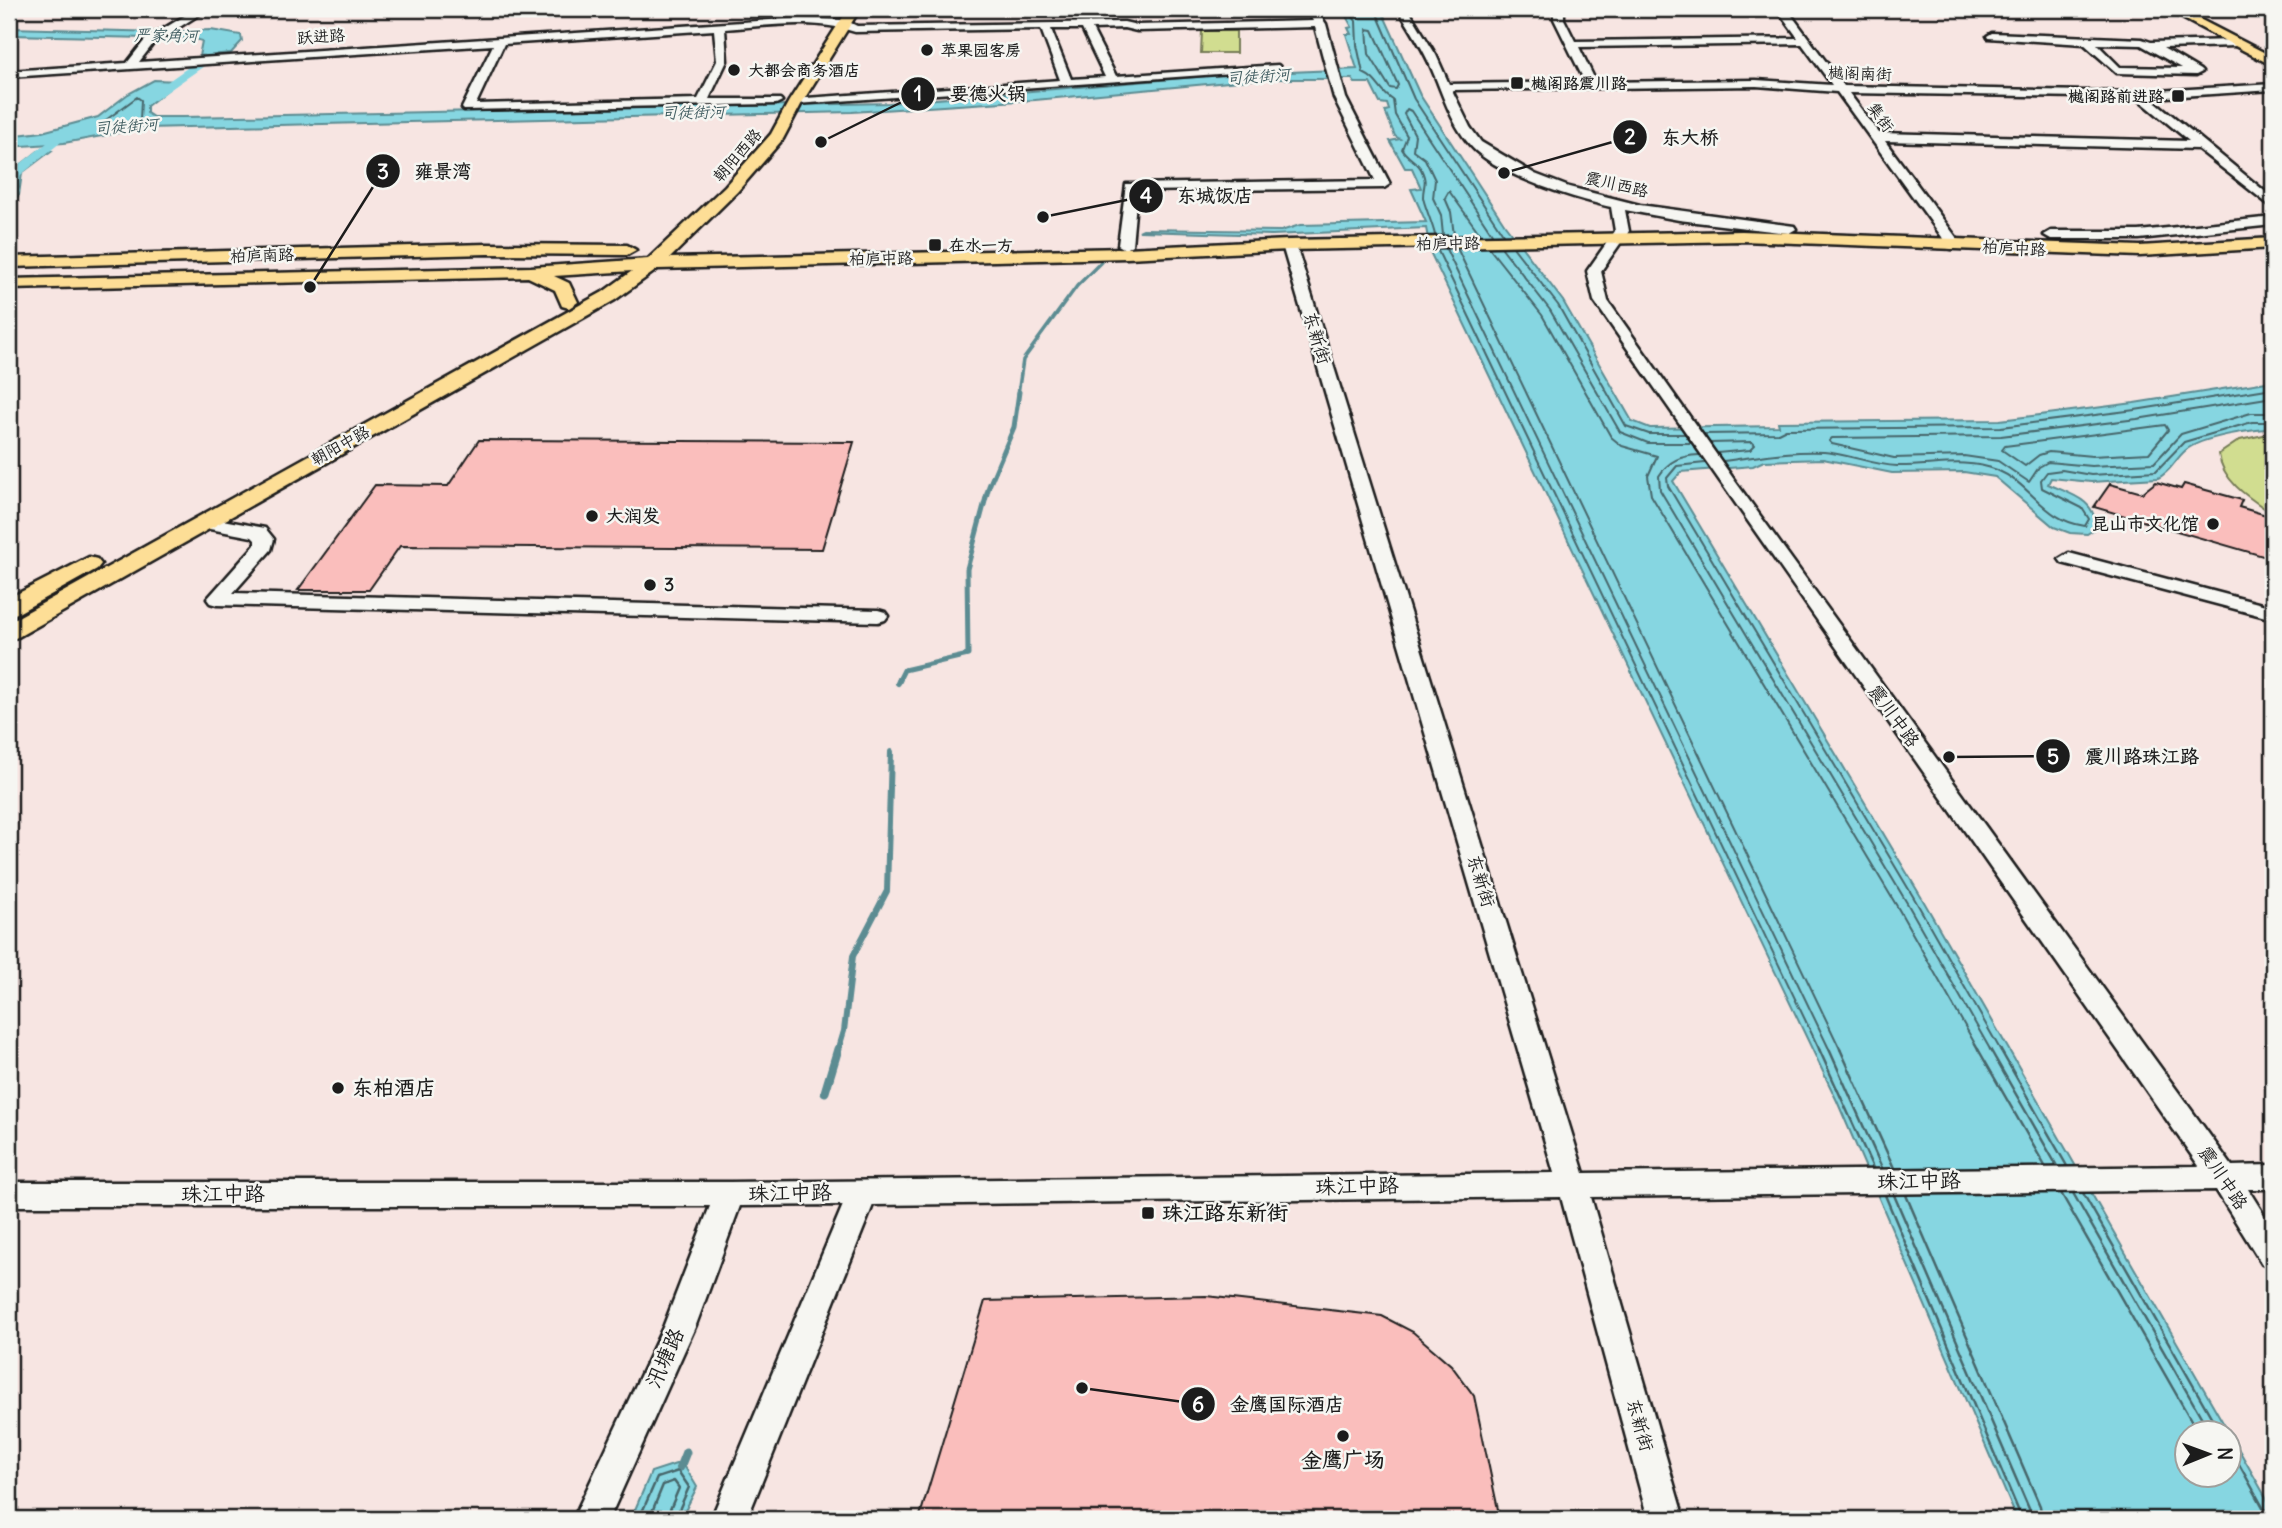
<svg xmlns="http://www.w3.org/2000/svg" width="2282" height="1528" viewBox="0 0 2282 1528" font-family="Delius,'LXGW WenKai TC',sans-serif">
  <rect width="100%" height="100%" fill="#f7e5e2"/>
  <filter id="ink" filterUnits="userSpaceOnUse"><feTurbulence type="fractalNoise" baseFrequency=".0143" numOctaves="2"/><feDisplacementMap in="SourceGraphic" scale="14" xChannelSelector="R" yChannelSelector="G"/><feConvolveMatrix kernelMatrix="1 2 1 2 8 2 1 2 1" color-interpolation-filters="sRGB"/></filter>
  <g filter="url(#ink)">
    <path fill="#d1dd90" stroke="#767c56" stroke-width="2" d="M1202,31H1236V53H1201Z
      M2273,433V514C2251,499 2222,482 2219,454L2240,440Z"/>
    <path fill="#86d6e1" stroke="#5c8c92" stroke-width="2" d="M1335,9H1381L1420,95L1505,225L1563,301L1632,421L1650,428L1779,426L1778,422L2000,420L2134,403L2273,381V429C2253,429 2201,437 2186,450C2175,459 2171,472 2158,478L2091,482L2051,478L2048,484C2070,494 2098,500 2095,529L2087,534L2070,533L2054,527L1995,477L1964,472L1892,473L1823,459L1764,461L1753,466L1681,472L1673,481L1920,895L2229,1433L2188,1434V1476H2230V1434L2273,1510V1519H2017L1837,1101L1431,254L1426,228L1272,235L1139,231L1143,229L1281,231L1300,225L1426,222L1411,189L1421,188L1412,168H1405L1390,141L1400,139L1395,136L1385,111L1389,110L1387,104L1380,103L1370,83H1355L1352,79H1261L1035,100L852,112L145,128L64,143L9,147V136L42,132L98,117L128,94L154,80L179,81L147,106V113L153,117H183L889,103L1219,75L1357,69L1346,34H1351L1348,28L1352,27L1346,16Z
      M9,28L163,32L211,30L241,35L242,41L231,53L199,56L202,41L195,39L9,35Z
      M38,151H51L22,173L19,195L9,206V174Z
      M682,1462L697,1487L681,1519H631L651,1472Z"/>
    <g fill="none" stroke-linecap="round" stroke-linejoin="round">
      <path stroke="#46666b" stroke-width="2" d="M1347,9L1356,21L1357,45L1363,73C1379,80 1379,92 1393,100L1395,115L1407,136L1402,149C1407,158 1417,161 1421,169C1428,184 1423,184 1423,197C1423,202 1433,225 1435,235
        M1375,9L1414,99L1503,234
        M1367,29L1373,30L1398,85L1396,89L1390,88L1369,54Z
        M137,97L141,100L140,121L105,125L106,120Z
        M1443,235L1441,215L1433,198L1435,180L1425,159L1413,150L1415,135L1404,114L1407,109L1411,111L1492,234
        M1454,235L1451,212L1445,198L1449,191L1480,234
        M1513,247L1558,305L1626,426L1649,434H1685
        M1457,248L1841,1051
        M1489,248L1542,315L1611,437L1622,446L1657,456L1648,476L1651,495L1898,908L1979,1051
        M1502,248L1550,310L1620,432L1648,443H1691
        M1437,249L1820,1051
        M1446,249L1830,1051
        M2273,397L2137,419L2001,436L1832,438L1829,441L1832,444L1894,458L1964,456L1998,461L2029,482L2039,467L2048,462L2091,466L2154,463L2181,434L2251,413H2273
        M2165,425L2168,430L2149,453L2092,456L2049,452L2039,455L2025,466L2002,450L2005,446Z
        M1704,434L1778,433L1786,429L2001,427L2135,410L2273,388
        M1710,443L1752,442L1755,445L1750,450L1717,453
        M1699,455C1681,456 1669,460 1659,476L1660,490L1907,903L1991,1051
        M1723,461C1756,457 1790,450 1824,452C1849,454 1872,465 1897,466C1929,467 1966,457 1997,470C2033,485 2042,520 2085,526L2089,519L2082,508L2042,488L2041,480L2047,472L2062,470L2091,475L2156,471L2184,442L2252,422H2273
        M1705,463L1677,466L1667,478L1668,486L1914,898L2001,1051"/>
      <path stroke="#46666b" stroke-width="2.5" d="M1819,1049L1873,1168
        M1829,1049L1882,1168
        M1840,1049L1894,1168
        M1978,1049L2045,1166
        M1990,1049L2057,1166
        M2000,1049L2067,1166
        M2061,1193L2199,1434
        M2073,1193L2211,1434
        M2083,1193L2221,1434
        M1885,1195L2022,1519
        M1894,1195L2030,1511L2031,1519
        M1906,1195L2040,1506L2042,1519
        M2230,1448L2264,1509L2273,1512
        M639,1519L657,1478L678,1471L689,1487L675,1519
        M649,1519L663,1485L674,1481L679,1488L666,1519"/>
      <path stroke="#5c8c92" stroke-width="3.5" d="M1018,394L1023,360L1077,286L1101,262"/>
      <path stroke="#5c8c92" stroke-width="5" d="M899,680L904,670L968,655L967,569L989,486L1014,427L1019,392"/>
      <path stroke="#5c8c92" stroke-width="6" d="M898,683L900,679
        M838,1051L844,1031L853,956L887,891L891,752"/>
      <path stroke="#5c8c92" stroke-width="9" d="M825,1092L838,1049
        M680,1467L686,1452"/>
      <path fill="#86d6e1" fill-rule="evenodd" d="M216,33L226,37L222,47L207,64L155,100H147V96L200,59L216,39L211,36Z
        M62,131L72,133L17,178L20,192L9,200V173Z"/>
    </g>
    <path fill="#fabebc" stroke="#1c1c1c" stroke-width="2" d="M479,440L854,442L822,549L400,546L369,590H298L375,485L448,486Z
      M2156,482L2181,489L2184,484L2242,500L2239,507L2273,517V559L2094,507L2110,484L2142,493Z
      M1206,1296L1382,1316L1413,1332L1451,1365L1474,1396L1500,1519H919L985,1301Z"/>
    <g fill="none" stroke-linecap="round" stroke-linejoin="round">
      <defs>
        <path id="minor" d="M196,9H208L153,44L139,62L801,18L845,20L857,26L1124,22L1137,25L1313,21L1308,11L1316,9L1326,24L1346,98L1390,184L1384,188L1137,191L1132,245L1125,249L1118,245L1126,184L1375,180L1334,98L1315,27L1137,31L1124,28L1092,29L1116,76L1278,65L1280,67L1274,70L796,104L790,101L792,99L1060,80L1041,29L855,32C814,18 767,26 725,29L727,61L709,99H780L782,101L776,104L464,110L462,108L493,45L9,77V71L127,63L145,40ZM1051,29H1082L1105,77L1071,79ZM714,30L717,61L698,99L476,104L504,44Z
          M1398,9H1408L1436,55L1449,84L1585,82L1554,19V9H1564V19L1575,41L1798,38L1777,9H1787L1844,86L2140,92L2273,84V90L2151,98L2273,198V208L2198,149L1885,141L1956,237L1959,245L1952,249L1947,248L1942,237L1837,92L1756,86L1452,90L1470,127L1481,142L1535,174L1569,187L1640,205L1794,226L1796,229L1789,233L1679,220L1625,210L1629,231L1601,271L1608,301L1735,481L2232,1166L2273,1165V1189H2248L2273,1229V1268L2262,1264L2216,1190L1591,1197L1684,1519H1648L1561,1197L873,1205L747,1519H711L843,1205L740,1206L696,1325L609,1519H573L664,1325L710,1206H9V1182H730L1554,1173L1282,245L1289,241L1296,245L1584,1173L2199,1166L1594,301L1587,271L1615,231L1611,207C1573,198 1496,175 1470,145C1450,122 1442,91 1430,65C1421,45 1409,27 1398,9ZM1802,44L1832,85L1756,80L1596,82L1579,47ZM1849,93L2137,98L2189,141L1879,133Z
          M1992,33L2142,39L2151,42L2236,40L2241,43L2236,46L2163,48L2200,70L2202,72L2196,75L2117,73L2084,44L1988,38L1987,36ZM2097,44L2141,45L2182,68L2120,67Z
          M2273,217V225L2139,239H2051L2044,235L2051,231H2139Z
          M201,516L265,528L274,539L271,550L233,593L878,610L885,612L888,616L885,620L878,622L217,605L210,603L207,599L255,545V540L252,537L194,526L192,522Z
          M2069,553L2273,607V619L2062,563L2059,559Z"/>
        <path id="major" d="M848,9H860L803,101L783,139L737,192L670,258L1127,248L1289,240L1742,231L2140,246L2273,238V248L2140,256L1742,241L1289,250L1127,258L658,269L615,300L18,637L9,640V622L603,292L632,271L554,276L569,283L578,302L569,308L562,306L555,290L528,277L9,289V279L531,267L648,259L725,186L771,134L789,101Z
          M2165,9H2180L2273,57V66Z
          M487,244L627,245L636,250L627,255L487,254L9,267V257Z
          M89,557L97,559L101,564L97,569L18,613L9,615V598Z"/>
      </defs>
      <use href="#minor" stroke="#1c1c1c" stroke-width="5"/>
      <use href="#major" stroke="#1c1c1c" stroke-width="5"/>
      <use href="#minor" fill="#f6f6f2" fill-rule="evenodd"/>
      <use href="#major" fill="#fdde96" fill-rule="evenodd"/>
    </g>
  </g>
  <g fill="#1c1c1c" stroke="#f6f6f2" stroke-width="2.5">
    <circle cx="927" cy="50" r="7"/>
    <circle cx="734" cy="70" r="7"/>
    <rect x="1510" y="76" width="14" height="14" rx="3.5"/>
    <rect x="2171" y="89" width="14" height="14" rx="3.5"/>
    <rect x="928" y="238" width="14" height="14" rx="3.5"/>
    <circle cx="592" cy="516" r="7"/>
    <circle cx="2213" cy="524" r="7"/>
    <circle cx="650" cy="585" r="7"/>
    <circle cx="338" cy="1088" r="7"/>
    <rect x="1141" y="1206" width="14" height="14" rx="3.5"/>
    <circle cx="1343" cy="1436" r="7"/>
  </g>
  <g text-anchor="middle" stroke-width="5" stroke-linejoin="round" paint-order="stroke">
    <g font-size="16" font-style="italic" fill="#415d61" stroke="#f6f6f2">
      <text transform="translate(166 35) rotate(1)" y="6">严家角河</text>
      <text transform="translate(1258 76) rotate(-4)" y="6">司徒街河</text>
      <text transform="translate(693 112) rotate(-1)" y="6">司徒街河</text>
      <text transform="translate(126 126) rotate(-4)" y="6">司徒街河</text>
    </g>
    <g font-size="16" fill="#1c1c1c" stroke="#f6f6f2">
      <text transform="translate(321 36) rotate(-4)" y="6">跃进路</text>
      <text transform="translate(1860 73) rotate(2)" y="6">樾阁南街</text>
      <text transform="translate(1881 117) rotate(54)" y="6">集街</text>
      <text transform="translate(737 155) rotate(-49)" y="6">朝阳西路</text>
      <text transform="translate(1617 184) rotate(13)" y="6">震川西路</text>
      <text transform="translate(1448 243) rotate(-1)" y="6">柏庐中路</text>
      <text transform="translate(2014 248) rotate(3)" y="6">柏庐中路</text>
      <text transform="translate(262 255) rotate(-2)" y="6">柏庐南路</text>
      <text transform="translate(881 258) rotate(-1)" y="6">柏庐中路</text>
      <text transform="translate(340 445) rotate(-29)" y="6">朝阳中路</text>
    </g>
    <g font-size="16" font-weight="bold" fill="#1c1c1c" stroke="#f6f6f2" text-anchor="start">
      <text x="941" y="56">苹果园客房</text>
      <text x="748" y="76">大都会商务酒店</text>
      <text x="1531" y="89">樾阁路震川路</text>
      <text x="2164" y="102" text-anchor="end">樾阁路前进路</text>
      <text x="949" y="251">在水一方</text>
    </g>
    <g font-size="18" fill="#1c1c1c" stroke="#f6f6f2">
      <text transform="translate(1317 338) rotate(73)" y="6">东新街</text>
      <text transform="translate(1894 716) rotate(54)" y="6">震川中路</text>
      <text transform="translate(1481 881) rotate(73)" y="6">东新街</text>
      <text transform="translate(2223 1178) rotate(56)" y="6">震川中路</text>
      <text transform="translate(1640 1425) rotate(74)" y="6">东新街</text>
    </g>
    <g font-size="18" font-weight="bold" fill="#1c1c1c" stroke="#f6f6f2" text-anchor="start">
      <text x="606" y="522">大润发</text>
      <text x="2199" y="530" text-anchor="end">昆山市文化馆</text>
      <text x="664" y="591">3</text>
    </g>
    <g font-size="21" font-weight="bold" fill="#1c1c1c" stroke="#f6f6f2" text-anchor="start">
      <text x="352" y="1095">东柏酒店</text>
      <text x="1162" y="1220">珠江路东新街</text>
      <text x="1343" y="1467" text-anchor="middle">金鹰广场</text>
    </g>
    <g font-size="21" fill="#1c1c1c" stroke="#f6f6f2">
      <text transform="translate(1919 1181) rotate(-1)" y="7">珠江中路</text>
      <text transform="translate(1357 1186) rotate(-1)" y="7">珠江中路</text>
      <text transform="translate(790 1193) rotate(-1)" y="7">珠江中路</text>
      <text x="223" y="1201">珠江中路</text>
      <text transform="translate(665 1358) rotate(-66)" y="7">汛塘路</text>
    </g>
  </g>
  <path fill="none" stroke="#1c1c1c" stroke-width="2.5" d="M821 142L918 94M1504 173L1630 137M310 287L383 171M1043 217L1146 196M1949 757L2053 756M1082 1388L1198 1404"/>
  <g fill="#1c1c1c" stroke="#f6f6f2" stroke-width="2.5">
    <circle cx="821" cy="142" r="7"/>
    <circle cx="1504" cy="173" r="7"/>
    <circle cx="310" cy="287" r="7"/>
    <circle cx="1043" cy="217" r="7"/>
    <circle cx="1949" cy="757" r="7"/>
    <circle cx="1082" cy="1388" r="7"/>
    <circle cx="918" cy="94" r="18"/>
    <circle cx="1630" cy="137" r="18"/>
    <circle cx="383" cy="171" r="18"/>
    <circle cx="1146" cy="196" r="18"/>
    <circle cx="2053" cy="756" r="18"/>
    <circle cx="1198" cy="1404" r="18"/>
  </g>
  <g font-size="21" text-anchor="middle" font-weight="bold" fill="#fff">
    <text x="918" y="101">1</text>
    <text x="1630" y="144">2</text>
    <text x="383" y="179">3</text>
    <text x="1146" y="203">4</text>
    <text x="2053" y="764">5</text>
    <text x="1198" y="1412">6</text>
  </g>
  <g font-size="19" text-anchor="middle" font-weight="bold" fill="#1c1c1c" stroke="#f6f6f2" stroke-width="5" stroke-linejoin="round" paint-order="stroke">
    <text x="988" y="100">要德火锅</text>
    <text x="1690" y="144">东大桥</text>
    <text x="443" y="178">雍景湾</text>
    <text x="1215" y="202">东城饭店</text>
    <text x="2142" y="763">震川路珠江路</text>
    <text x="1287" y="1411">金鹰国际酒店</text>
  </g>
  <rect width="2282" height="1528" fill="none" stroke="#f6f6f2" stroke-width="35"/>
  <rect x="18" y="18" width="2247" height="1493" fill="none" stroke="#1c1c1c" stroke-width="2.5" filter="url(#ink)"/>
  <g transform="translate(2208 1454) rotate(89)"><circle r="33" fill="#f6f6f2" stroke="#9f9f9c" stroke-width="2"/>
  <path d="M0-5L12 26L0 18L-12 26Z" fill="#1c1c1c"/>
  <text y="-10" font-size="19" font-weight="bold" text-anchor="middle" fill="#1c1c1c">N</text>
  </g>
</svg>
